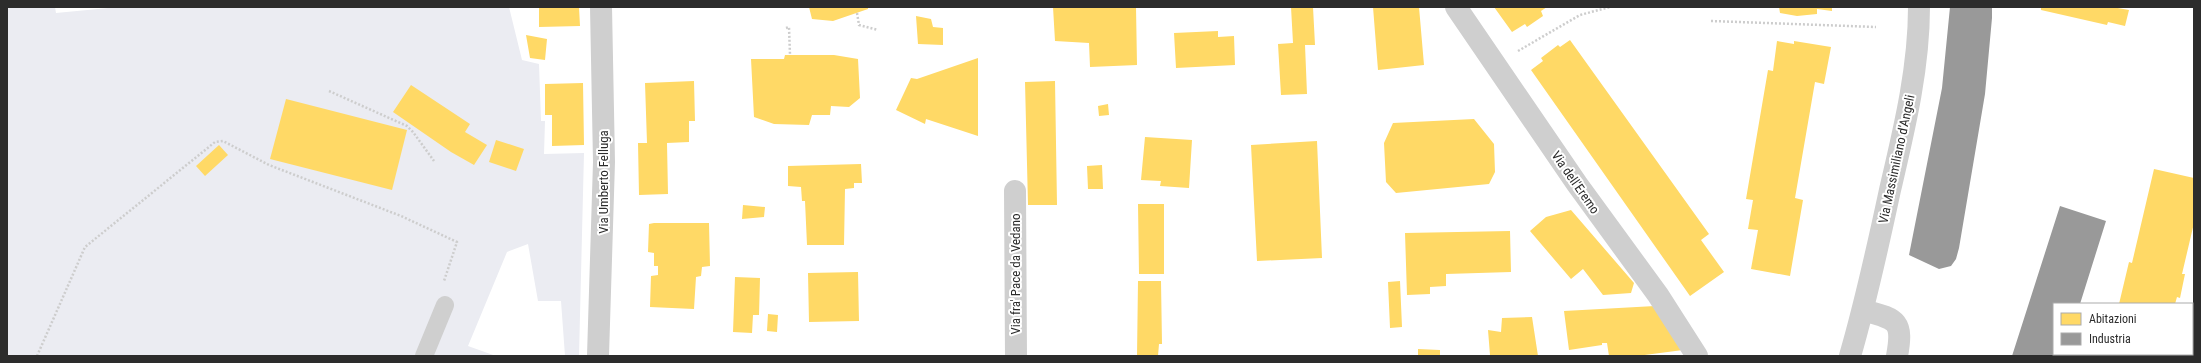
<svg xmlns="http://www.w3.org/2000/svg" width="2201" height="363" viewBox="0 0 2201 363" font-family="'Roboto Condensed',sans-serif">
  <rect width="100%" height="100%" fill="#fff"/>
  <path fill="#ebecf2" d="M7,7H55L56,13L119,7H509L522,60L539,64L541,121H545L544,154L584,153L579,356H565L561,301H538L528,244L507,252L468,346L496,356H7Z"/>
  <path fill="#ffd966" d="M539,7H579L580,26L539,27Z
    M809,7H868V9L833,21L812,19Z
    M1053,7H1136L1137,65L1090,67L1089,43L1055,41Z
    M1291,7H1313L1315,45H1305L1307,94L1281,95L1278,44L1293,43Z
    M1373,7H1419L1424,65L1378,70Z
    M1494,7H1547L1541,11L1543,16L1527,27L1525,24L1512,32Z
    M1779,7H1832V11L1817,9V14L1797,16L1780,13Z
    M2041,7H2112L2129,10L2125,26L2108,22L2107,25L2041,10Z
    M916,16L931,19L933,27L943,28V45L918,44Z
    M1218,31V37L1234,36L1235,65L1176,68L1174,33Z
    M526,35L547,39L545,60L530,58Z
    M1570,40L1709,234L1701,240L1724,272L1690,296L1531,70L1543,61L1541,58L1558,45L1560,47Z
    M1777,41L1794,44V41L1831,47L1824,84L1815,82L1795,198L1803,200L1790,276L1751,269L1758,230L1748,229L1753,200L1746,199L1768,70L1773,71Z
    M785,55H834L858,59L860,98L849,107L831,106L830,115H812L809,125L774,124L754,117L751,59H784Z
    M978,58V136L926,119L925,124L896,110L911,78L917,79Z
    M694,81L695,121H689V142L667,143L668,194L639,195L638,143H647L645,83Z
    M1055,81L1057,205H1028L1025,82Z
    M583,83L584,145L552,146V115H545V84Z
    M411,85L470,124L465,132L487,145L474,165L451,152L393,112Z
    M286,99L407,130L392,190L270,159Z
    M1108,104L1109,115L1099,116L1098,106Z
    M1474,119L1494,144L1495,172L1489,184L1396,193L1386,182L1384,143L1393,123Z
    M1145,137L1192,140L1189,188L1160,186L1161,181L1141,180Z
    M496,140L524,149L516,171L489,162Z
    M1317,141L1322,258L1257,261L1251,145Z
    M219,145L228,155L205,176L196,166Z
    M861,164L862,183H854V188L845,189L844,245H807L805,201H802L801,187L788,186V166Z
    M1102,165L1103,189H1088L1087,166Z
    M2154,169L2194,178V223L2182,274H2185L2180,298L2177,297L2175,304H2119L2129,262L2132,263Z
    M1138,204H1164V274H1139Z
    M743,205L765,207L764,217L742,219Z
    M1571,210L1634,283L1631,293L1603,295L1583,269L1571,279L1530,231L1546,217Z
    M654,223H709L710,266L702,267L701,276L696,277L694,309L650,307L651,276L658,275V266H654V253L648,252L649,224Z
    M1510,231L1511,272L1446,274V286L1430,287V294L1407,295L1405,233Z
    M858,272L859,321L809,322L808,273Z
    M735,277L760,278L759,315H753L752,333L733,332Z
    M1138,281H1161L1162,344H1159L1158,356H1137Z
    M1400,281L1402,327L1390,328L1388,282Z
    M1655,306L1683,350L1637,356H1609L1607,343H1602V345L1569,350L1564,311Z
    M768,314L778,315L777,332L767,331Z
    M1532,317L1538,356L1490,355L1488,330L1501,332L1502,318Z
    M1418,349L1440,350V356H1418Z
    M2108,354H2164L2163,356H2107Z"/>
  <path fill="#999" d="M1950,7H1992V18L1985,94L1959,248L1956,259L1951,266L1939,269L1909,255L1942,88Z
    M2060,206L2106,221L2080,304H2054V354H2064L2063,356H2012Z"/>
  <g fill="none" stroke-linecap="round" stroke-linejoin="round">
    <path stroke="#cdcdcd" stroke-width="2.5" stroke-dasharray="2 2" stroke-linecap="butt" d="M857,13L859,25L878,30
      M1711,21L1876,27
      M786,28L789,27L790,55
      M1518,51L1580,15L1610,7
      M329,91L407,126L413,132L434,161
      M37,356L85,247L215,142L223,141L269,165L401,216L457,242L444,281"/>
    <path stroke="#cfcfcf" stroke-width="18" d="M424,356L445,305"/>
    <path stroke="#cfcfcf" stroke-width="22" d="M1456,7L1577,184L1658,295L1697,356
      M1015,191L1016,356
      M1863,310C1895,319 1904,319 1897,356
      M598,356L604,162L601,7
      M1850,356C1866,301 1878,246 1890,190C1904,130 1919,69 1919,7"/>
  </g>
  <g text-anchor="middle" stroke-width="4" stroke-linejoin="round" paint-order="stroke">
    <g font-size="13" fill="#2c2c2c" stroke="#fff">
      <text transform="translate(1896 159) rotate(-78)" y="5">Via Massimiliano d'Angeli</text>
      <text transform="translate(603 182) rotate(-90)" y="5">Via Umberto Felluga</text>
      <text transform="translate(1576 182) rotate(55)" y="5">Via dell'Eremo</text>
      <text transform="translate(1015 274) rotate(-90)" y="5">Via fra' Pace da Vedano</text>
    </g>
  </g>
  <rect width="2201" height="363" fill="none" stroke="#2c2c2c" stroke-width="16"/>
  <rect x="2053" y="303" width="140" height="52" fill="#ffffff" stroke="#ababab"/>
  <rect x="2061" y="313" width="20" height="12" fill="#ffd966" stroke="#ababab"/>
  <text x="2089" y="323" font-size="12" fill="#2c2c2c">Abitazioni</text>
  <rect x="2061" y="333" width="20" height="12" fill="#999999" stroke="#ababab"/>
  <text x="2089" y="343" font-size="12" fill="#2c2c2c">Industria</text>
</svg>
